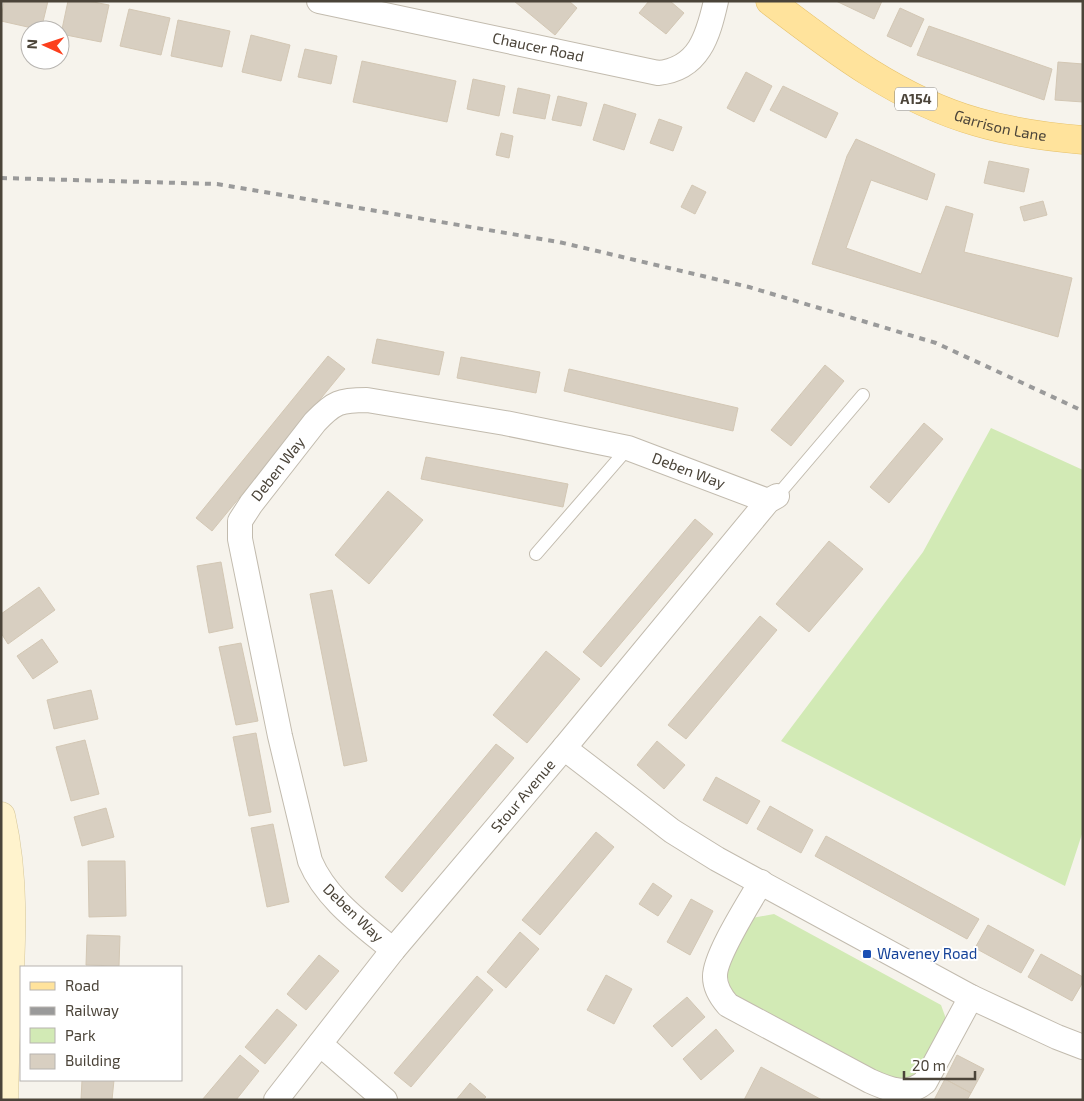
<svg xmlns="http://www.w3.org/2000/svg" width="1084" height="1101" viewBox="0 0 1084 1101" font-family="'Exo 2',sans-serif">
  <rect width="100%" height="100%" fill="#f6f3ec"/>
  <path fill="#d2eab5" d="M991,428L1083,470V831L1065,886L781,741L923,552Z
    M774,914L941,1005L945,1016L946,1028L919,1074L908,1080L891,1082L742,1003L729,988L727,966L752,918Z"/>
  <path fill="#d8cfc1" stroke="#d3c7b4" d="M4,1H48L41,30L1,21Z
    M68,1H88L109,5L101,42L61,34Z
    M514,1H569L577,8L555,35Z
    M649,1H670L684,13L666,34L639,13Z
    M836,1H882L874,19Z
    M900,8L924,19L911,47L887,36Z
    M129,9L170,18L161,55L120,46Z
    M178,20L230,31L222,67L171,56Z
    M929,26L1052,69L1044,100L917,55Z
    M251,35L290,45L281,81L242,72Z
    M305,49L337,56L331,84L298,77Z
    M362,61L456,81L447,122L353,102Z
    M1058,62L1083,64V102L1055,100Z
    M746,72L772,86L754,122L727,108Z
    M473,79L505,86L499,116L467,109Z
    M783,86L838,113L826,138L770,110Z
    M518,88L550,95L545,119L513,113Z
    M558,96L587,103L581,126L552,120Z
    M604,104L636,114L624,150L593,140Z
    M659,119L682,127L673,151L650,143Z
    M501,133L513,136L509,158L496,155Z
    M856,139L935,174L927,200L871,180L846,248L921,274L946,206L973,214L964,252L1072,278L1058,337L812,264L847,156Z
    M989,161L1029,169L1024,192L984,183Z
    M692,185L706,192L695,214L681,207Z
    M1043,201L1047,215L1024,221L1020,207Z
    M377,339L444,352L439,375L372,363Z
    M328,356L345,369L212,531L196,518Z
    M461,357L540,372L536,393L457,378Z
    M825,365L844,381L791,446L771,430Z
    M569,369L738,408L733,431L564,391Z
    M924,423L943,439L889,503L870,487Z
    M426,457L568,484L563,507L421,479Z
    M388,491L423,520L369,584L335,555Z
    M695,519L713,534L601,667L583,652Z
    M829,541L863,569L809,632L776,604Z
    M221,562L233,628L209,633L197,566Z
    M39,587L55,610L8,644L1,633V614Z
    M332,590L367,761L344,766L310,594Z
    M760,616L777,630L686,739L668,725Z
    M42,639L58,662L33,679L17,656Z
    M241,643L258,721L236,725L219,647Z
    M546,651L580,679L527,743L493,715Z
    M91,690L98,719L54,729L47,700Z
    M256,733L271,812L249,816L233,737Z
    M85,740L99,794L71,801L56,747Z
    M657,741L685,765L664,789L637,765Z
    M496,744L514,758L402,892L385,877Z
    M716,777L760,801L747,824L703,800Z
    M770,806L813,830L801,853L757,829Z
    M106,808L114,837L82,846L74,817Z
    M273,824L289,902L267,907L251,828Z
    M596,832L614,847L540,935L522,920Z
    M826,836L979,919L967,939L815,856Z
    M88,861H125L126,916L89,917Z
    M653,883L672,896L658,916L639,904Z
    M691,899L713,911L690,955L667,942Z
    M988,925L1034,950L1021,973L975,948Z
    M520,932L539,949L506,988L487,972Z
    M87,935L120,936L119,966L86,965Z
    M1041,954L1083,977V982L1072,1001L1028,977Z
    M319,955L339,971L306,1010L287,994Z
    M606,975L632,989L614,1024L587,1010Z
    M477,976L493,990L411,1087L394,1073Z
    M687,997L705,1017L672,1047L653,1026Z
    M277,1009L297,1025L265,1064L245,1047Z
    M716,1029L734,1051L701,1080L683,1059Z
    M240,1055L259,1071L236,1100H202Z
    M957,1055L984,1069L971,1093L945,1079Z
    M761,1067L822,1100H744Z
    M945,1079L971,1093L967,1100H934Z
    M82,1080H114L112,1100H81Z
    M470,1083L486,1097L483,1100H456Z"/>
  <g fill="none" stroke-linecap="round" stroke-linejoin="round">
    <defs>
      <path id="lane" d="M777,496L863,395
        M536,554L628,448"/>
      <g id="street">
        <path id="s1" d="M319,1L658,73C699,69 708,36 716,1"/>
        <path d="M564,748L672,831L717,859L971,997L1057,1037L1083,1047"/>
        <path d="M761,882C749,903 714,957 715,977C715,988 721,997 728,1005L870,1081C890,1090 907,1097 925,1082L971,997"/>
        <path id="s2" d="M393,950C362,924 326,899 310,861L280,736L240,539V521L251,504L315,422C334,402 340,400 367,400L505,423L628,448L768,501"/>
        <path d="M320,1044L385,1100"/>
        <path id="s3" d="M276,1100L393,950L564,748L768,501L777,496"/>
      </g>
      <path id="secondary" d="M1,816C15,878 12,940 8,1004C5,1036 5,1068 4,1100"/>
      <g id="primary">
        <path id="s4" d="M770,1C834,50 899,100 977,122C1011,132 1047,137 1083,140"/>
      </g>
    </defs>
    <use href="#lane" stroke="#c2bbae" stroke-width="14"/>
    <use href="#street" stroke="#c2bbae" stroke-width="26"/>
    <use href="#secondary" stroke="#d6c79b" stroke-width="29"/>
    <use href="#primary" stroke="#e6c16a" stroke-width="29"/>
    <use href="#lane" stroke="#fff" stroke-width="12"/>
    <use href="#street" stroke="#fff" stroke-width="24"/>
    <use href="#secondary" stroke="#fff3cd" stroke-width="28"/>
    <use href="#primary" stroke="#ffe39c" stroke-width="28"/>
    <path stroke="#9a9a9a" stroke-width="4" stroke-dasharray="6 6" stroke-linecap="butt" d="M1,178L217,184L559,242L749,287L936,343L1083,411"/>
  </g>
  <rect fill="#1a4fb4" stroke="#fff" stroke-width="2" x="862" y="949" width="10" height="10" rx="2.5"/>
  <g text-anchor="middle" stroke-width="4" stroke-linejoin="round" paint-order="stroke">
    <rect fill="#fff" stroke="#817c74" stroke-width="1" x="895" y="87.5" width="42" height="23" rx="4"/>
    <g font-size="14" font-weight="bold" fill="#4b4439">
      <text x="916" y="104">A154</text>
    </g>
    <g font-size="15" fill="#4b4439" stroke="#fff">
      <text dy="5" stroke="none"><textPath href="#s1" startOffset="224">Chaucer Road</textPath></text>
      <text dy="5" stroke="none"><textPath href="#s4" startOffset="265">Garrison Lane</textPath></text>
      <text dy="5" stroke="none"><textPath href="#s2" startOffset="535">Deben Way</textPath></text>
      <text dy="5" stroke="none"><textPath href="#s2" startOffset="984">Deben Way</textPath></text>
      <text dy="5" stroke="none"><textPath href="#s3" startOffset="392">Stour Avenue</textPath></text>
      <text transform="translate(353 913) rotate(44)" y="5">Deben Way</text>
    </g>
    <g font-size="15" fill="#164399" stroke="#fff" text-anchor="start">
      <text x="877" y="959">Waveney Road</text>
    </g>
  </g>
  <rect width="1084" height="1101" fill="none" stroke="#4b4439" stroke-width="5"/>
  <rect x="20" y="966" width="162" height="115" fill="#ffffff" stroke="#b7b4b0"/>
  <rect x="30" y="982" width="25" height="8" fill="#ffe39c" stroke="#b7b4b0"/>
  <text x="65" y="991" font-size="15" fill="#4b4439">Road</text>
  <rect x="30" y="1007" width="25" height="8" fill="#9a9a9a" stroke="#b7b4b0"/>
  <text x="65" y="1016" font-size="15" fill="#4b4439">Railway</text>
  <rect x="30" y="1028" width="25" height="15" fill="#d2eab5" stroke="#b7b4b0"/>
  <text x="65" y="1041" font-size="15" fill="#4b4439">Park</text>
  <rect x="30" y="1054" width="25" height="15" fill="#d8cfc1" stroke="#b7b4b0"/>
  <text x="65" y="1066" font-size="15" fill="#4b4439">Building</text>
  <g transform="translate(45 45) rotate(273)"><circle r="24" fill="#ffffff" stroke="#b7b4b0"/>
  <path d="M0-4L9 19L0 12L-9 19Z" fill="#fc3f1d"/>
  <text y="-8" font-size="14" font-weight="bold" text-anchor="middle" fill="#4b4439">N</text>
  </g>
  <path d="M904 1071v8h71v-8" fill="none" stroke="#4b4439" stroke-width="2.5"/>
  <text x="912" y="1071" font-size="15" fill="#4b4439" stroke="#ffffff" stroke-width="4" paint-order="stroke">20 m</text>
</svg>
